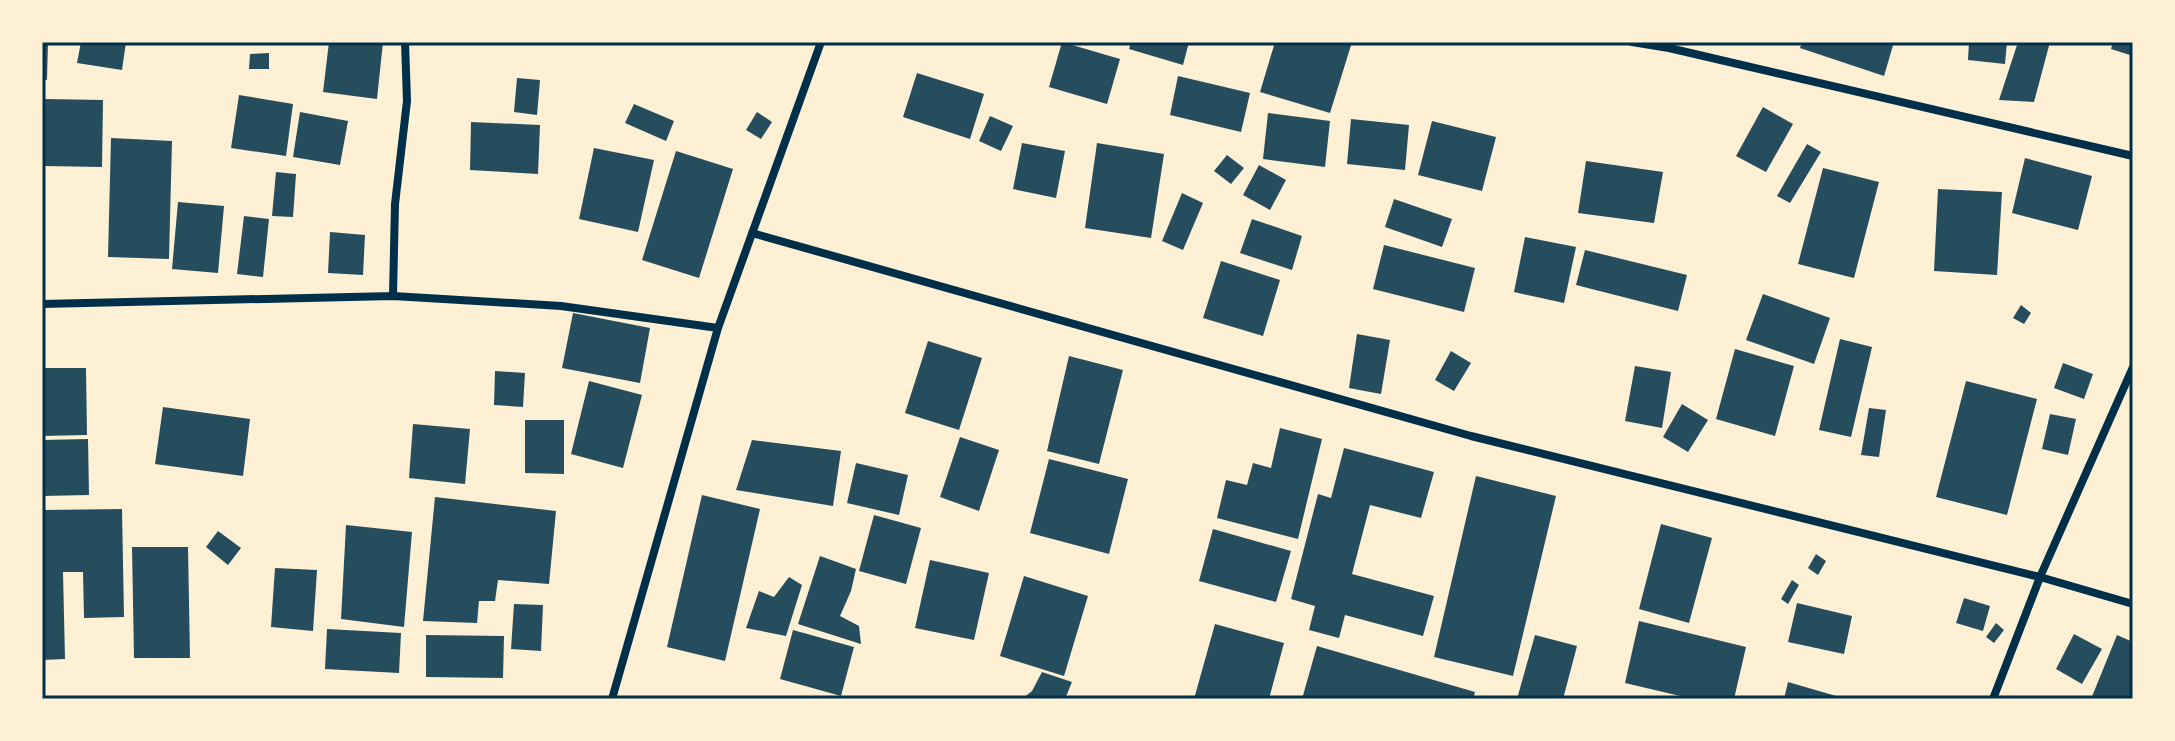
<svg xmlns="http://www.w3.org/2000/svg" width="2175" height="741" viewBox="0 0 2175 741" font-family="Barlow,sans-serif">
  <rect width="100%" height="100%" fill="#fdf0d5"/>
  <path fill="#264d5e" d="M42,42H48L47,80L42,79Z
    M81,42H126L122,70L77,63Z
    M329,42H383L377,99L323,92Z
    M1062,42L1120,59L1107,104L1049,87Z
    M1131,42H1189L1183,65L1129,49Z
    M1275,42H1352L1330,113L1260,92Z
    M1802,42H1894L1884,76L1800,48Z
    M1969,42H2007L2005,64L1968,60Z
    M2018,42H2050L2034,102L1999,100Z
    M2113,42H2133V56L2111,49Z
    M269,53V69H249L250,54Z
    M917,73L984,94L970,139L903,117Z
    M1178,76L1250,93L1241,132L1170,115Z
    M517,78L540,80L537,115L514,112Z
    M239,95L293,104L286,156L231,148Z
    M45,99L103,100L102,167L44,166Z
    M634,104L674,121L666,141L625,123Z
    M1763,107L1793,124L1766,172L1736,156Z
    M300,112L348,121L340,165L293,157Z
    M757,112L772,122L761,139L746,130Z
    M1268,113L1330,121L1325,167L1263,159Z
    M990,116L1013,126L1001,151L979,141Z
    M1351,119L1409,125L1405,170L1347,164Z
    M1432,121L1496,137L1482,191L1418,175Z
    M471,122L540,125L538,174L470,170Z
    M111,138L172,141L169,259L108,257Z
    M1022,143L1065,151L1056,198L1013,189Z
    M1097,143L1164,154L1151,238L1085,228Z
    M1807,144L1821,152L1790,203L1777,196Z
    M594,148L654,160L638,232L579,219Z
    M676,151L733,169L699,278L642,260Z
    M1227,155L1244,168L1231,184L1214,171Z
    M2025,158L2092,176L2078,230L2012,213Z
    M1586,161L1663,172L1654,223L1578,213Z
    M1259,165L1286,180L1270,210L1243,195Z
    M1823,168L1879,182L1854,278L1798,264Z
    M276,172L296,174L293,217L272,216Z
    M1938,189L2002,192L1997,275L1934,271Z
    M1182,193L1203,203L1183,250L1162,241Z
    M1394,199L1452,219L1442,247L1385,227Z
    M178,202L224,206L218,273L172,269Z
    M244,216L269,219L263,277L237,274Z
    M1252,219L1302,236L1292,270L1240,253Z
    M330,232L365,235L363,275L328,273Z
    M1525,237L1576,247L1564,303L1514,292Z
    M1384,245L1475,268L1464,312L1373,289Z
    M1585,250L1687,275L1678,311L1576,285Z
    M1221,261L1280,280L1263,336L1203,318Z
    M1763,294L1830,318L1814,364L1746,340Z
    M2021,305L2031,313L2024,324L2013,318Z
    M573,313L650,328L640,383L562,368Z
    M1357,334L1390,340L1381,394L1349,388Z
    M1840,339L1872,347L1851,437L1819,430Z
    M928,341L982,358L959,430L905,413Z
    M1735,349L1794,366L1775,436L1716,419Z
    M1451,351L1471,363L1454,391L1435,380Z
    M1069,356L1123,370L1099,464L1047,451Z
    M2063,363L2093,374L2084,399L2054,388Z
    M1635,366L1671,372L1662,428L1625,421Z
    M42,368H86L87,435L42,436Z
    M495,371L525,373L523,407L494,405Z
    M589,381L642,395L623,468L571,454Z
    M1966,381L2037,399L2007,515L1936,497Z
    M1682,404L1708,420L1688,452L1663,437Z
    M163,407L250,419L243,476L155,464Z
    M1869,408L1886,410L1879,457L1861,455Z
    M2050,414L2076,419L2068,455L2042,449Z
    M525,420H564V474L525,473Z
    M413,424L470,429L465,484L409,478Z
    M1280,428L1322,439L1298,539L1217,518L1226,480L1247,485L1253,463L1271,468Z
    M960,437L999,450L979,511L940,497Z
    M88,439L89,495L42,496V440Z
    M752,440L841,451L833,506L736,490Z
    M1344,448L1434,472L1421,518L1370,505L1352,574L1434,596L1423,636L1345,615L1339,638L1309,630L1315,606L1291,599L1318,494L1331,498Z
    M1049,459L1128,479L1109,554L1030,533Z
    M856,463L908,475L899,515L847,503Z
    M1476,476L1556,496L1513,676L1434,657Z
    M702,495L760,509L725,661L667,647Z
    M435,497L556,511L549,584L498,580L495,601H479L477,623L423,621Z
    M122,509L124,617L84,618L83,572H63L65,659L42,660V510Z
    M874,515L921,528L906,584L859,571Z
    M1661,524L1712,538L1689,623L1639,609Z
    M346,525L412,532L404,627L341,619Z
    M1213,529L1291,551L1276,602L1199,581Z
    M218,531L241,548L228,565L206,547Z
    M132,547H188L190,658H134Z
    M1816,554L1826,561L1818,575L1808,568Z
    M820,556L856,569L851,591L840,616L859,626L861,644L798,624Z
    M930,560L989,573L974,640L915,628Z
    M275,568L317,570L313,631L271,627Z
    M1024,576L1088,596L1064,676L1000,656Z
    M789,577L802,585L786,636L746,628L759,591L774,597Z
    M1792,580L1799,585L1788,604L1781,599Z
    M1964,598L1990,606L1983,631L1956,623Z
    M1797,603L1852,616L1844,654L1788,642Z
    M514,604L543,605L541,651L511,649Z
    M1639,621L1746,647L1734,699H1693L1625,683Z
    M1996,623L2004,630L1994,643L1986,637Z
    M1215,624L1284,643L1269,699H1194Z
    M327,629L401,633L399,673L325,669Z
    M793,630L854,647L841,696L780,679Z
    M2074,634L2102,649L2082,684L2056,669Z
    M426,635L504,636L503,678L426,677Z
    M1535,635L1577,646L1563,699H1517Z
    M2117,635L2133,642V699H2091Z
    M1317,646L1475,692L1473,699H1302Z
    M1042,672L1072,682L1065,699H1022L1032,691Z
    M1788,682L1843,698V699H1784Z"/>
  <g fill="none" stroke-linecap="round" stroke-linejoin="round">
    <path stroke="#003049" stroke-width="8" d="M1632,42L1669,48L2133,156
      M752,233L1471,436L2040,577L2133,604
      M393,296L395,204L407,101L405,42
      M42,304L393,296L561,306L718,328
      M612,699L718,328L821,42
      M1993,699L2040,577L2133,367"/>
  </g>
  <rect width="2175" height="741" fill="none" stroke="#fdf0d5" stroke-width="88"/>
  <rect x="44" y="44" width="2087" height="653" fill="none" stroke="#003049" stroke-width="3"/>
</svg>
